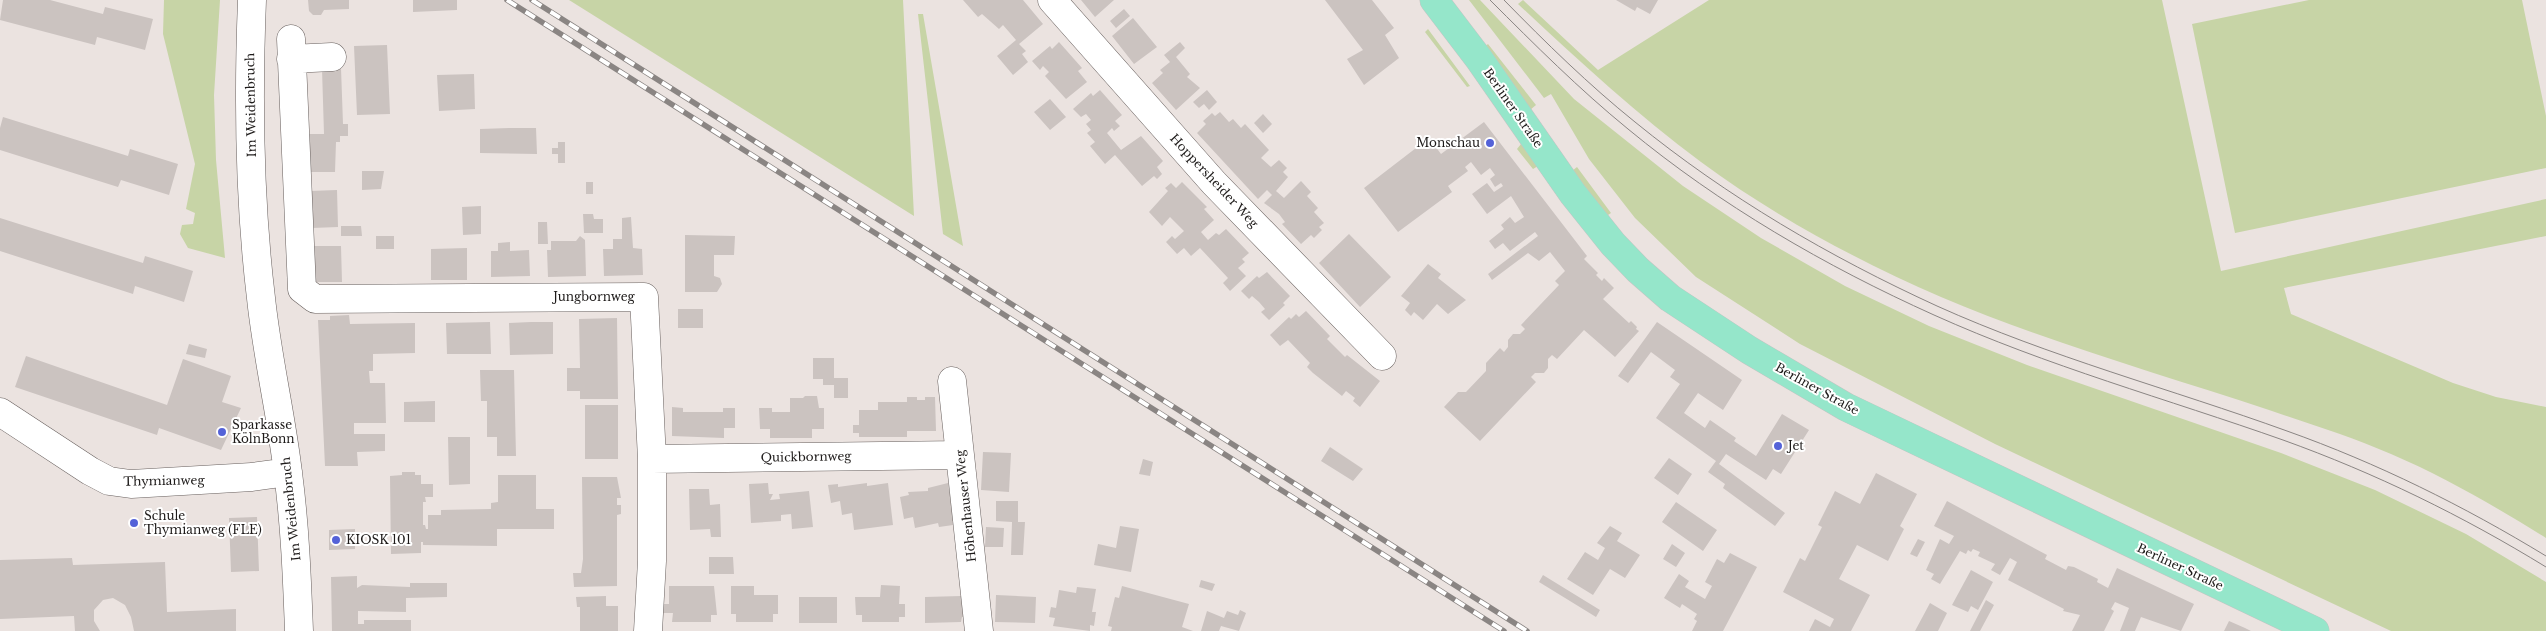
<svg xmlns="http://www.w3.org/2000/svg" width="2546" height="631" viewBox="0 0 2546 631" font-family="'Libre Baskerville',serif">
  <rect width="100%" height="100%" fill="#ebe3e0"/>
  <path fill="#c7d4a6" d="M164,0H220L214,95L216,160L225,258L188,248L180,234L182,225L193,224L195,213L186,209L195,164L163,34Z
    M569,0H903L914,216Z
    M1469,0H1480L1574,99L1683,186L1761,238L1845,286L1929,326L2027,365L2281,453L2375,490L2466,534L2546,582V631H2391L1995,444L1800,344L1696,277L1635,218L1589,159L1551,94L1544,98Z
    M1523,0L1598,70L1709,0H2162L2221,271L2546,199V236L2284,288L2291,314L2453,383L2496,397L2546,407V538C2496,507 2445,477 2391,454C2352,437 2310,424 2269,410C2160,374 2047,342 1941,297C1858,261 1774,216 1701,162C1636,114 1577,59 1518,4Z
    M2309,0H2522L2546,116V168L2235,233L2192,24Z
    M918,14H923L963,246L943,234Z
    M1428,29L1470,86L1467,87L1425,32Z
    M1488,44L1536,105L1530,110L1483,48Z
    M1521,144L1538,166L1533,169L1517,149Z
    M1577,167L1611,213L1605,217L1572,171Z"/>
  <path fill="#cbc3c0" d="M3,0H50L103,14L105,7L153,19L145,50L97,37L95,45L0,20Z
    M308,0H349V9L324,10L321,15H313L309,11Z
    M413,0H457V10L413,12Z
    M963,0H1023L1043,24L1019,44L1026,51L1022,54L1028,62L1013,75L997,56L1016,40L1003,25L999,29L982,14L978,17Z
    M1081,0H1114L1095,17Z
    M1325,0H1372L1394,28L1385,35L1399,58L1364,85L1347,59L1363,50Z
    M1616,0H1658L1650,14L1637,7L1635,11Z
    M1124,9L1130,16L1116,28L1110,21Z
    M1133,18L1157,47L1134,64L1112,36Z
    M1059,42L1082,68L1078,71L1087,82L1066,99L1045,76L1049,72L1043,66L1040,70L1032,61L1050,46L1052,49Z
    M1180,42L1185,48L1176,57L1190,74L1187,77L1200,88L1176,110L1152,83L1163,73L1160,70L1170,62L1164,55Z
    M387,45L390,114L357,115L354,46Z
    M341,68L343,124H348V136H340V142H336L335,172H309V134H324L322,69Z
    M474,74L475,109L439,111L437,75Z
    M1100,90L1122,115L1115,121L1120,126L1114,131L1112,128L1107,133L1121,150L1141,136L1163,161L1157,167L1162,174L1157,179L1154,176L1142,186L1115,155L1105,164L1090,146L1095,142L1087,133L1091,130L1086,124L1091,120L1086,114L1081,117L1073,109L1091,93L1093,96Z
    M1207,90L1217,102L1209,110L1204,104L1199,108L1193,102Z
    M1050,99L1066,117L1050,130L1034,112Z
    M1220,112L1229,122L1233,119L1241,128L1245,124L1269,150L1261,158L1271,167L1279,160L1287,168L1283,172L1288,177L1276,191L1284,198L1301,181L1311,192L1307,196L1318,208L1314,212L1324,223L1319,227L1322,230L1314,238L1311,235L1301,244L1282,224L1285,222L1279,214L1264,203L1272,195L1267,190L1258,199L1197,133L1206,124L1203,121L1212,113L1215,116Z
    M1263,114L1272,124L1263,133L1254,123Z
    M3,117L128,156L130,149L178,164L169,195L121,180L118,187L0,150V128Z
    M1484,122L1587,256L1584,259L1598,273L1596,275L1602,281L1604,278L1614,288L1603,299L1629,323L1631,321L1637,327L1636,329L1639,331L1615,357L1584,330L1557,359L1552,355L1548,359V368L1544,373H1535L1531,377L1536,382L1480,441L1444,407L1458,392H1466L1486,371V363L1500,348L1504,352L1508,347V340L1513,334H1520L1525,329L1521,325L1559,285L1555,281L1565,271L1550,252L1539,261L1528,253L1492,280L1488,274L1538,236L1535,232L1510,251L1503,243L1495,249L1489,241L1504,229L1501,225L1510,217L1515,223L1524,217L1511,196L1487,214L1472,194L1487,183L1494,192L1503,186L1501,183L1495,187L1490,179L1495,175L1490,168L1481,175L1471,162L1465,167L1468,171L1448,186L1452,192L1398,232L1364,188L1429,138L1441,154Z
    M509,128H536L537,154L480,153V129Z
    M558,142H565V163H558V154H552V148H558Z
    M362,171H384L381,189L362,190Z
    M586,182H593V194H586Z
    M1182,182L1207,207L1204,209L1214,220L1201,232L1208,240L1216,233L1219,235L1226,229L1249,253L1242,259L1245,262L1238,268L1246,276L1230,291L1223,283L1228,278L1200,248L1191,256L1184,248L1177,254L1166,242L1172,236L1175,239L1184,231L1170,217L1162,226L1149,212L1168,191L1165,188L1171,183L1176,188Z
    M337,190L338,227L312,228L310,191Z
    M481,206V234L463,235L462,207Z
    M583,214H593L594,219H603V233H584Z
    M631,217L633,248L642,249L643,275L604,276L603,249H613V239H622V218Z
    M0,218L143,263L145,256L193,271L184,302L135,286L133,294L0,251Z
    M538,222H547L548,244H538Z
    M341,226H361L362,236H341Z
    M1349,234L1391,277L1360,307L1319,263Z
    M685,235L735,236L734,255H714V276L720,278L722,284L717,292H685Z
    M376,236H394V249H376Z
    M580,236L585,240L586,276L548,277L547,250H551V241H576Z
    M510,242V251L529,250L530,276L491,277V251H498V243Z
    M314,246H341L342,282H315Z
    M467,248V280H431V249Z
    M1428,264L1441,274L1438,278L1466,300L1448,314L1437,304L1423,320L1414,312L1411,316L1405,310L1410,303L1401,296Z
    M1267,272L1290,296L1283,303L1285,305L1269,320L1261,312L1265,309L1259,302L1252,296L1249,299L1241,291L1257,276L1259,278Z
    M678,309H703V328H678Z
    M1306,311L1330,336L1327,339L1345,357L1347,355L1380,381L1360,407L1353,401L1355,398L1346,391L1342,396L1313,373L1307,367L1310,363L1288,340L1280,346L1270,335L1289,317L1291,319L1296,314L1299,317Z
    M349,315L350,324L415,323V353L373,354V371H369L370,383H385L386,423H354V434H385V451L357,452L358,466H325L318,320H330V316Z
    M617,318L618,399H580V391H567V368H580L579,319Z
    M490,322L491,354H447L446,323Z
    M531,322H553V354L510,355L509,323Z
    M1657,322L1742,380L1723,410L1698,393L1684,413L1705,428L1710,420L1736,438L1734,441L1756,456L1782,414L1809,430L1781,474L1773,469L1766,480L1726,454L1719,464L1785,513L1775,526L1723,488L1725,484L1708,472L1716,461L1656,418L1680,384L1670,377L1675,370L1651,352L1628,383L1618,376Z
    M189,344L207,349L205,358L186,354Z
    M26,356L167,405L183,359L231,376L222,402L241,408L221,450L159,428L157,435L15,387Z
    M813,358H834V378H848V398H834V385H823V379H813Z
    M480,370H514L516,456H497V437H487V401H481Z
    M805,396H817L819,408H824V429H812V438H770V429H760L759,408H772V412H790V398H803Z
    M907,397H917V400H925V397H935L936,431H907V437H859V433H853V425H859V410H878V402H907Z
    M435,401V422H404V402Z
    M585,405H618V459H585Z
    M672,407L683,408V412H723V408H735V428H724V438L672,436Z
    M448,437H470V484L449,485Z
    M1330,447L1363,469L1353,481L1321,461Z
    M983,452L1011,453L1009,492L981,490Z
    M1669,458L1692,474L1678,495L1654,478Z
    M1143,459L1153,462L1150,476L1139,474Z
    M402,472H415V475H421V484H433V497H425L426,502H423V525H425L426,529H428V515H441V510L491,509V503L498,502V475H536V509H554V529H497V546L423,545V542H421V553L391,554L390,476L402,475Z
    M1876,473L1917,494L1900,526L1904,529L1888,561L1857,545L1839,579L1870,595L1851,631H1809L1815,619L1830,627L1834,619L1783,592L1800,558L1805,561L1822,527L1818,525L1835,491L1860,504Z
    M582,477H617L621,498H617V505H621V514L617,515V586L574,587L573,573H581L583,559Z
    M768,483L769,494H773L770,500L780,499L779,494L809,491L813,527L792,529L791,514L781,515V521L751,523L749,484Z
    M867,483V486L888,483L893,525L854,530L852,513L842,515L840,501L831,503L828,485L838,484V487Z
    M948,483L950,495L954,494L963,518L952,521L953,525L939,527L938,523L915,528L913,517L904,519L900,497L909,495L908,492L928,491V488Z
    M689,489H709L710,505L720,504L721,537H711L710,529L690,530Z
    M996,501H1018V522H1025L1023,555H1011L1012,522L996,521Z
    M1947,501L2047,555L2045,559L2066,570L2068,566L2074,567L2098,579L2097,582L2108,588L2117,568L2194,604L2181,631L2141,617L2135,631H2120L2129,608L2115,602L2111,609L2114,611L2104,631H2072L2080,615L2063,611L2064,609L2008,580L2017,562L2010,558L2000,575L1991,570L1995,564L1978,556L1980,552L1973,549L1971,552L1968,550L1966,554L1960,551L1940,584L1931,579L1934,574L1926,570L1940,539L1949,544L1954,536L1934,526Z
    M1676,502L1717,530L1703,551L1662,522Z
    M257,517L259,571L231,572L229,518Z
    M1120,526L1139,529L1131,572L1094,565L1098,544L1116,548Z
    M1610,526L1622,533L1617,541L1640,555L1625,578L1610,569L1593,595L1567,579L1585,552L1598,560L1605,548L1597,543Z
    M986,527L1004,528L1003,547H985Z
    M355,529V549L329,550V530Z
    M1918,539L1925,542L1917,557L1910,554Z
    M1672,544L1685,553L1676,567L1663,559Z
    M1730,553L1757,567L1723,631H1692L1697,621L1694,619L1697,614L1682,604L1680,608L1664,598L1679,574L1689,581L1685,587L1705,599L1712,586L1705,582L1717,559L1724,563Z
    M709,557H733L734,574H709Z
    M72,558L73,565L165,562L167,612L236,609V631H134L131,617L125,605L113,598L103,600L94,610V621L100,631H75L74,616L0,619V560Z
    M1971,570L1993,582L1978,610L1971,606L1968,612L1952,605Z
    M1543,575L1600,610L1596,617L1539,582Z
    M357,576V588L362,585L410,587V583H447V597L406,598V612L358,611V624H364V620H411V631H332L331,577Z
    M1201,580L1215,584L1212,591L1199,587Z
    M881,585L900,586L899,604H905V617H899V622H862V615H856L855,597H880Z
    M669,586H714L717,615H711V622H672L673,613H662V604H669Z
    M731,586H754V595H778V614H773V622H736V614H731Z
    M1122,586L1189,604L1182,627L1193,631H1111L1112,627L1108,626L1115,597L1119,598Z
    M1077,587L1096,589L1092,612H1096L1094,626L1090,625V631L1053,626L1055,618L1049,617L1051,607L1056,608L1059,590L1076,593Z
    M996,595L1036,597L1035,623L995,622Z
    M606,596V606H618V631H580V607H577L576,597Z
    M961,596L962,600H968V617H962L961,622L925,623V597Z
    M799,597H837V623H799Z
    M1986,600L1994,605L1980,631H1970Z
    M1930,603L1947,613L1938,631H1915Z
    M1240,610L1246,613L1239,631L1221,626L1219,631H1201L1207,611L1224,618L1227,611L1238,615Z
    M2229,621L2245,628L2251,631H2224Z"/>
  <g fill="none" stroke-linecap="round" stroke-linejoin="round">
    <defs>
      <path id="minor" d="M252,0C248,99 249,199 261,298C267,356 281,414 288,473C295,526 297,578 299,631
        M1052,0L1214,183L1382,356
        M291,39L302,289
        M291,59L332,57
        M302,289L315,299L644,297L652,459V561L648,631
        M952,381L979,631
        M0,412L90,471L109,481L131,484L252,477L288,472
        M652,459L960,455"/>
      <path id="major" d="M1434,0L1479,59L1573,194L1613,244L1638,270L1670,298L1749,350L1846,407L2315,631"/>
    </defs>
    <use href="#minor" stroke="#68605e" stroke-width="29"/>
    <use href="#major" stroke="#c4c4c3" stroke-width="29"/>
    <use href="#minor" stroke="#fff" stroke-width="28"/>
    <use href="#major" stroke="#95e6ca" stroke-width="28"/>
    <path stroke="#8a8583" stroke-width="1" d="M1490,0C1535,45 1579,89 1628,129C1720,205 1825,266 1934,315C2047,366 2167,399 2283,440C2375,473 2463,516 2546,567
      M1504,0C1546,43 1589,85 1635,122C1727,197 1830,257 1937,306C2050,357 2171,389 2287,431C2377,463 2464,506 2546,556"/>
    <defs>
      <path id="rail" d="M507,0L1504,631
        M532,0L1527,631"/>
    </defs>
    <use href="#rail" stroke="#8a8583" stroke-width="5.5"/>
    <use href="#rail" stroke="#fff" stroke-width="4" stroke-dasharray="11" stroke-linecap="butt"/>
  </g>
  <g fill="#5462d8" stroke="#fff" stroke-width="2">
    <circle cx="1490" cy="143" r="5"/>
    <circle cx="222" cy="432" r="5"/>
    <circle cx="1778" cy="446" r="5"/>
    <circle cx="134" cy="523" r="5"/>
    <circle cx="336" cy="540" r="5"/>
  </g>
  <g text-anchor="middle" stroke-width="4" stroke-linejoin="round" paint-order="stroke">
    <g font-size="12" fill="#1e1b1a" stroke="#fff">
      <text transform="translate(251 105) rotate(-91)" y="4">Im Weidenbruch</text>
      <text transform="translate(1513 108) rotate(55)" y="4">Berliner Straße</text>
      <text transform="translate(1214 181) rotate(47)" y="4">Hoppersheider Weg</text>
      <text x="594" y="301">Jungbornweg</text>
      <text transform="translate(1817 389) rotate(29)" y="4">Berliner Straße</text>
      <text transform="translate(806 457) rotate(-1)" y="4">Quickbornweg</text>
      <text transform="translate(164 481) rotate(-1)" y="4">Thymianweg</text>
      <text transform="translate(966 506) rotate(-96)" y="4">Höhenhauser Weg</text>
      <text transform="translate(291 509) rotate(-96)" y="4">Im Weidenbruch</text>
      <text transform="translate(2180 567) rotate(25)" y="4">Berliner Straße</text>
    </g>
    <g font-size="12" fill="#1e1b1a" stroke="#fff" text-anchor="start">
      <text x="1480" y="147" text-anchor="end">Monschau</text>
      <text x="232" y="429">Sparkasse<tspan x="232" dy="14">KölnBonn</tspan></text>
      <text x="1788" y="450">Jet</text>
      <text x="144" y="520">Schule<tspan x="144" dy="14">Thymianweg (FLE)</tspan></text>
      <text x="346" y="544">KIOSK 101</text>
    </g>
  </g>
</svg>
